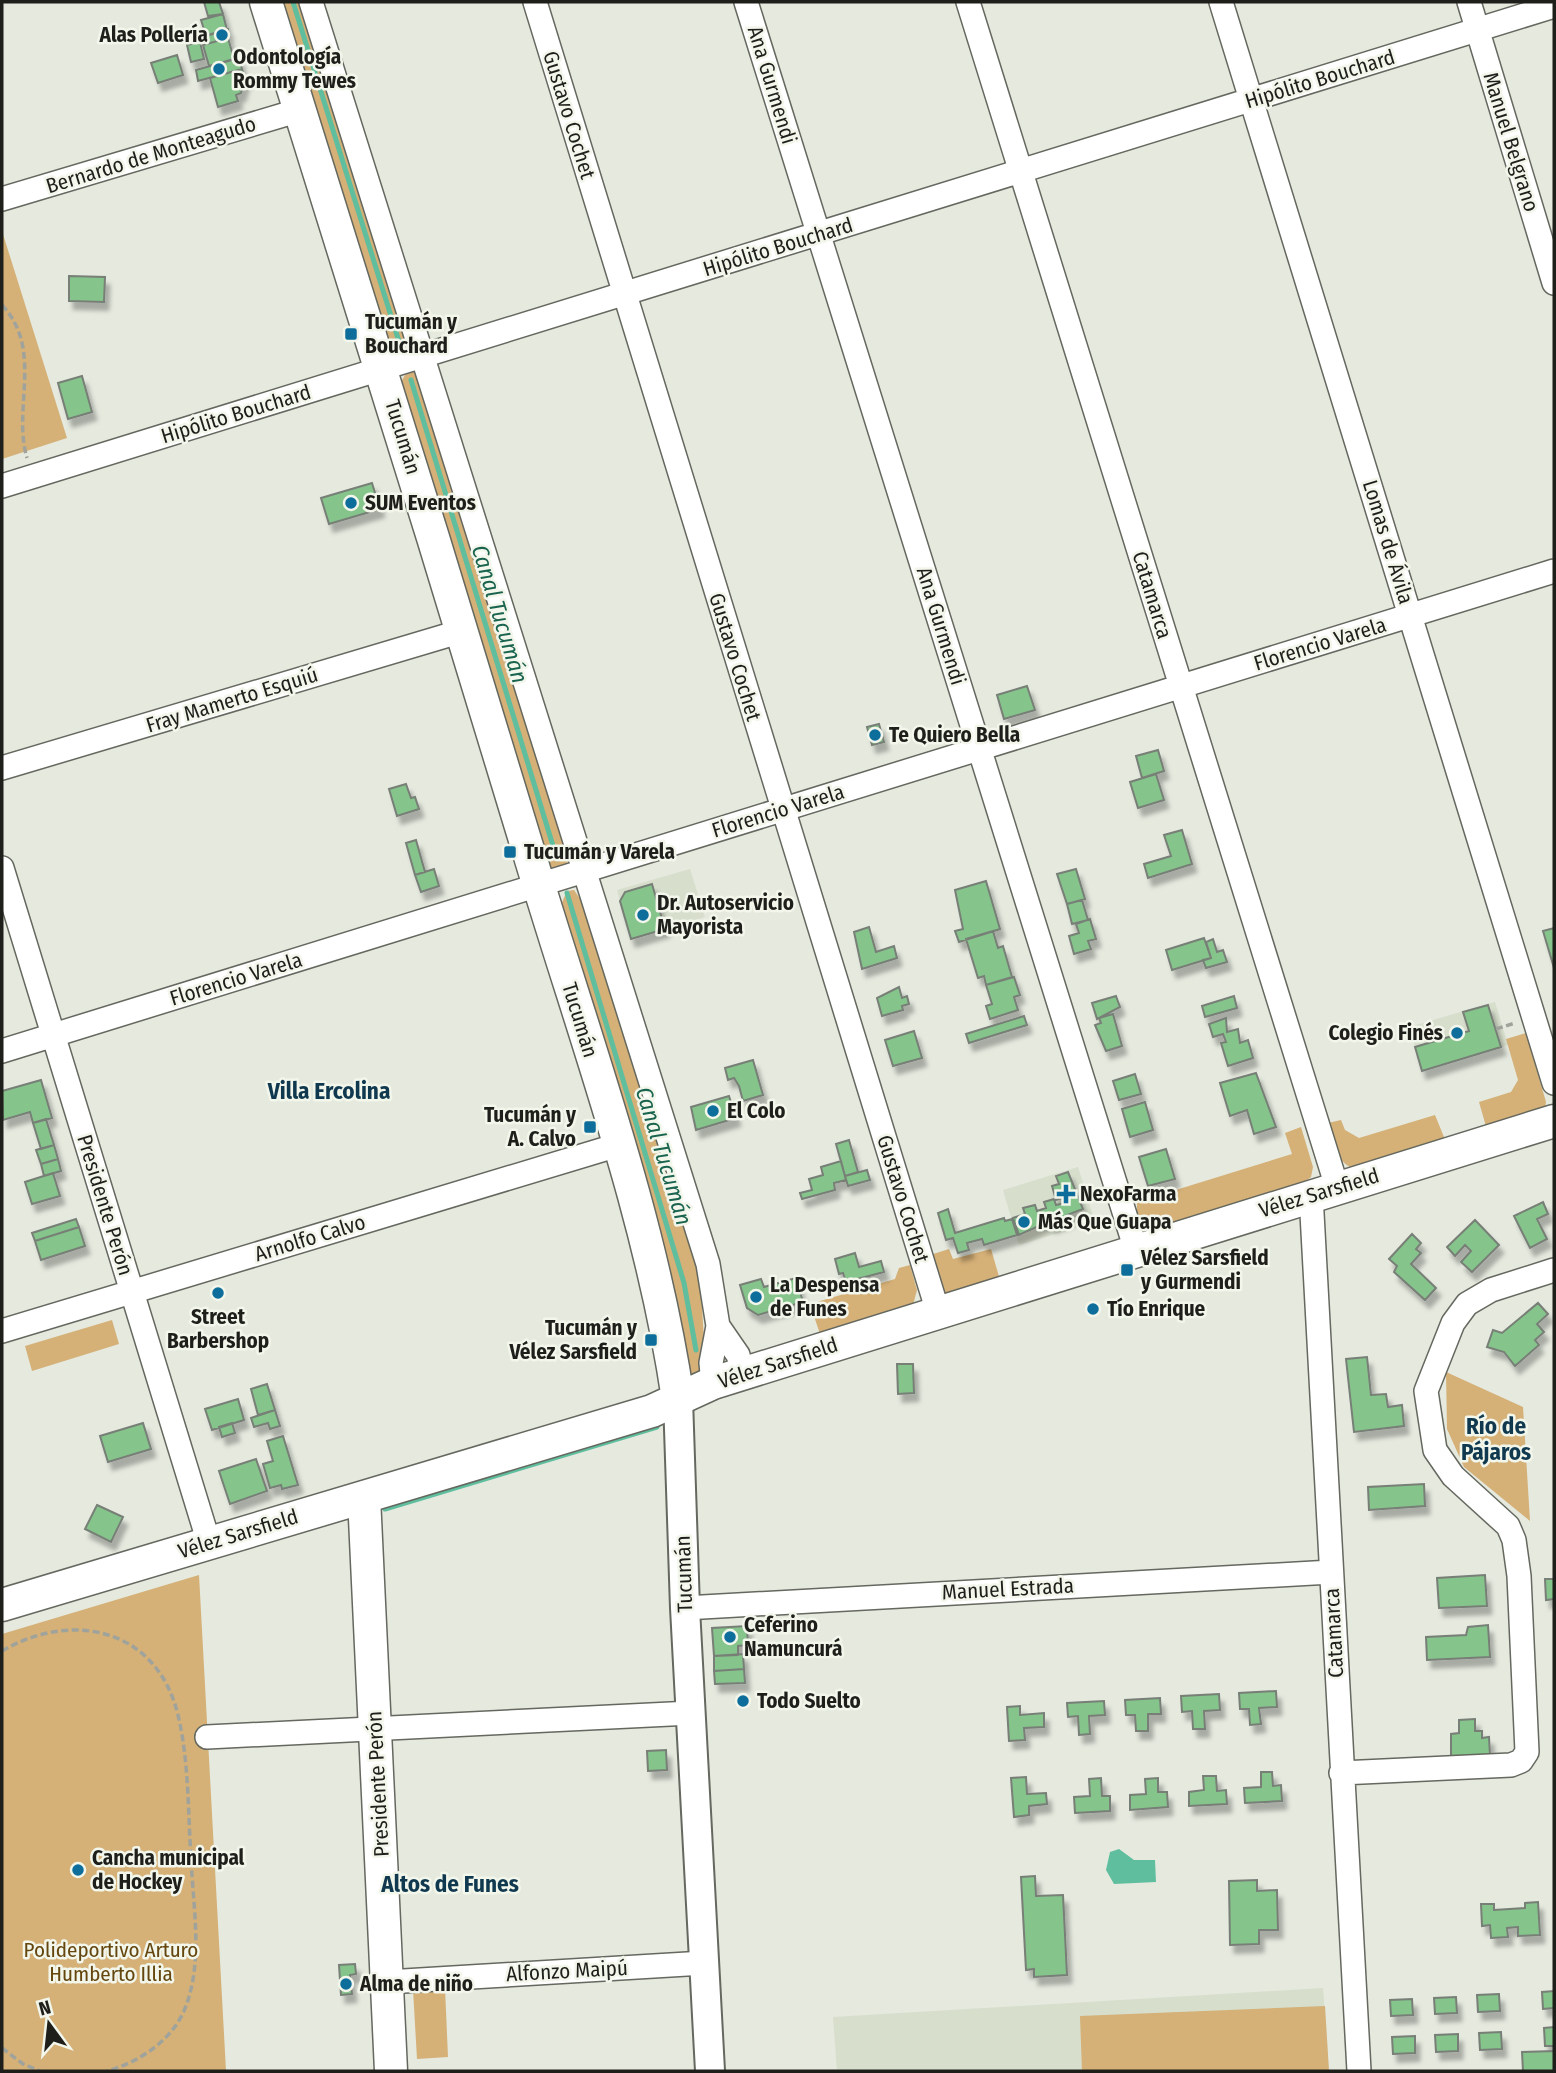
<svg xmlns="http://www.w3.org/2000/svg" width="1556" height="2073" viewBox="0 0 1556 2073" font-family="'Fira Sans Condensed',sans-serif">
  <defs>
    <filter id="shadow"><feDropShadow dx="4.5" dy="8" stdDeviation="2" flood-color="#0004"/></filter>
  </defs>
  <rect width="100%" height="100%" fill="#e5e9de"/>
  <path fill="#d7decc" d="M690,869L705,917L631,939L617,890Z
    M1495,1002L1508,1045L1422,1071L1409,1027Z
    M1078,1167L1095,1222L1019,1245L1003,1190Z
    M1323,1988L1329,2071H837L833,2017Z"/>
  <path fill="#d5b077" d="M279,2H303L408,334V350L392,353Z
    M2,231L67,438L2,459Z
    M413,372L418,374L570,856L564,870H554L548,865L500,700L475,637L401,382L405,375Z
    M574,890L587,909L676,1200L699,1260L706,1371L693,1376L687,1373L560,907L567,891Z
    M1526,1033L1546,1102L1545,1108L1487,1130L1479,1102L1511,1092L1518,1080L1506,1039Z
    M1435,1115L1446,1142L1354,1169C1335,1161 1333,1142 1328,1123L1341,1120L1345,1130L1359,1138Z
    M1301,1127L1313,1167L1311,1177L1300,1186L1154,1233C1135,1229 1137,1218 1137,1202L1292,1154L1285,1133Z
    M949,1249L953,1259L991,1249L1000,1280L946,1295L940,1290L930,1255Z
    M910,1265L917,1290L913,1305L821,1337L810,1304L895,1279L899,1268Z
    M112,1320L119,1344L32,1371L25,1346Z
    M1446,1372L1523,1407L1530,1521L1464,1467L1447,1429Z
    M199,1575L226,2071H2V1634Z
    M445,1988L448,2057L417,2059L413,1989Z
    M1325,2006L1329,2071H1082L1080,2016Z"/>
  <path fill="#5ebe9e" d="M1119,1849L1134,1860H1155L1156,1882L1114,1884L1106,1870L1110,1852Z"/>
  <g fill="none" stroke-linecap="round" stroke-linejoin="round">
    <path stroke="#5ebe9e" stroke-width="5" d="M293,2L401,348
      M411,380L557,859
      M567,893L684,1283L696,1350
      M385,1509L657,1427"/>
  </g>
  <path fill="#85c48b" stroke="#777f77" stroke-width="2" filter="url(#shadow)" d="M204,2H219L223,14L208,16Z
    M223,14L227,30L206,36L201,20Z
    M228,29V38L203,45L201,37Z
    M228,38L234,59L209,66L203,45Z
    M200,42L204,59L191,62L187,45Z
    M177,55L183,75L158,83L151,63Z
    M239,58L242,69L198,81L196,70Z
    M242,69L245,79L241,93L236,95L238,101L218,107L210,78Z
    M69,276L105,277L104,302L69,301Z
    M82,376L92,412L68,419L58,383Z
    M372,483L380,509L329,524L321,498Z
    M1027,686L1035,710L1004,719L997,695Z
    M879,724L884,742L872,745L867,727Z
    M1158,750L1164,771L1142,778L1136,756Z
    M1156,774L1164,800L1138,808L1130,782Z
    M406,784L411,798L415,797L419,809L397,816L389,789Z
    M1182,830L1192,864L1148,878L1144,864L1171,856L1164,835Z
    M416,840L425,872L415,875L406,843Z
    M434,869L439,886L421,892L415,875Z
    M1076,869L1085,899L1067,904L1057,874Z
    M986,881L1000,929L959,942L955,931L963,929L955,890Z
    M652,884L665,929L631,939L620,901L625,892Z
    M1082,900L1088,920L1072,924L1067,904Z
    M1090,919L1096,939L1088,941L1091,949L1074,954L1069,936L1079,933L1076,924Z
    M869,927L876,952L894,946L897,958L862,969L854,932Z
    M1554,928V968L1543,931Z
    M993,931L998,948L1003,946L1012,977L986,985L984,976L978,978L966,939Z
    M1204,938L1211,958L1172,970L1166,950Z
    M1213,939L1217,952L1223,950L1227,962L1206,968L1203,960L1211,958L1206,942Z
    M1014,977L1020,995L1014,997L1018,1010L990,1019L986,1006L992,1004L986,985Z
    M899,987L902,998L907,996L909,1004L902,1006L903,1010L882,1016L877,998Z
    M1116,996L1120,1007L1097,1019L1092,1003Z
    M1234,996L1237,1008L1205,1017L1202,1006Z
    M1488,1005L1501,1047L1422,1071L1415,1047L1469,1031L1463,1012Z
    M1113,1014L1122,1046L1106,1051L1095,1025L1101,1023L1099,1018Z
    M1024,1016L1027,1025L969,1043L966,1034Z
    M1226,1018L1227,1032L1238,1029L1240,1043L1248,1040L1253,1058L1228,1066L1221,1043L1226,1042L1223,1034L1213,1037L1209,1024Z
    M914,1031L922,1058L893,1066L885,1040Z
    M753,1060L763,1095L743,1101L739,1086L734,1078L728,1080L725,1068Z
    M1256,1073L1276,1127L1254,1134L1247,1110L1230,1116L1220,1083Z
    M1135,1074L1141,1094L1119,1100L1113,1081Z
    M41,1080L52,1118L33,1123L30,1112L3,1120L2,1091Z
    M729,1096L736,1118L696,1130L691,1107Z
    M1145,1102L1153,1130L1130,1137L1122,1109Z
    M46,1119L54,1145L41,1149L33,1123Z
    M849,1140L858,1172L845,1176L836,1144Z
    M54,1145L58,1159L41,1164L36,1150Z
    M1166,1149L1175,1179L1148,1186L1139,1157Z
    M58,1159L61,1171L44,1176L41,1164Z
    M841,1161L846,1180L834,1183L835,1190L802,1199L800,1193L812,1190L809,1179L823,1175L821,1167Z
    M867,1170L870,1180L848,1186L845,1176Z
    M1068,1172L1083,1209L1067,1215L1069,1219L1051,1225L1050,1221L1019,1235L1013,1218L1025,1214L1023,1208L1035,1205L1037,1211L1046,1208L1044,1202L1054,1199L1056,1205L1064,1203L1062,1198L1056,1200L1052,1186L1059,1184L1056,1176Z
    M53,1173L60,1196L32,1204L25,1182Z
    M1543,1202L1548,1214L1537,1219L1547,1239L1530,1248L1514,1216Z
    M948,1209L955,1233L1004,1218L1005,1221L1012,1219L1017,1235L984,1245L982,1239L967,1243L969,1250L958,1253L953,1238L946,1240L938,1213Z
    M76,1219L79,1227L35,1241L32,1233Z
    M1475,1220L1499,1245L1472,1272L1461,1262L1471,1251L1465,1245L1455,1256L1447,1247Z
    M79,1227L85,1246L41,1260L35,1241Z
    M1412,1234L1421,1243L1416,1249L1421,1253L1411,1264L1436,1288L1425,1300L1394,1272L1397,1266L1389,1259Z
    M855,1253L859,1267L881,1261L884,1272L846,1282L843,1273L839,1274L835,1259Z
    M796,1278L803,1302L758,1315L747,1308L740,1285L761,1279L764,1287Z
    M1538,1303L1548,1314L1537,1324L1544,1332L1535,1340L1539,1345L1515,1366L1504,1352L1487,1347L1493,1330L1502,1333Z
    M1367,1357L1371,1395L1386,1394L1388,1407L1402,1405L1404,1426L1354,1432L1346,1359Z
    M897,1364H913L914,1393L898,1394Z
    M267,1384L275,1410L258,1415L251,1389Z
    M238,1399L244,1420L212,1430L205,1409Z
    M275,1410L280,1426L270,1429L268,1423L254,1427L251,1418Z
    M143,1423L151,1449L108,1462L100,1436Z
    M232,1423L235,1433L222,1437L219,1427Z
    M283,1436L298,1485L282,1489L281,1485L270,1488L263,1464L273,1461L267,1441Z
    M256,1459L267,1491L230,1504L219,1471Z
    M1424,1484L1425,1506L1369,1510L1368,1487Z
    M97,1505L123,1517L111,1542L85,1529Z
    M1485,1575L1487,1606L1439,1608L1437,1578Z
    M1545,1579H1554V1599L1546,1600Z
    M1488,1625L1490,1657L1427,1660L1426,1637L1466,1635L1468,1627Z
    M747,1626L748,1645L738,1646V1655L714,1656L712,1628Z
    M743,1654L744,1669L714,1671V1656Z
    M744,1669L745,1683L715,1684L714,1671Z
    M1276,1691L1277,1707L1259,1708L1261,1724L1250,1725L1249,1709H1240L1239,1693Z
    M1219,1694L1220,1710L1204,1711L1205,1729H1193L1192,1711L1182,1712L1181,1696Z
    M1160,1698L1161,1714H1148V1731H1136L1135,1715H1126L1125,1700Z
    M1104,1701L1105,1715L1089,1716L1090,1734L1079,1735L1078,1716L1068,1717L1067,1703Z
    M1020,1706V1715L1044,1713V1727L1024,1728L1025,1740L1009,1741L1007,1707Z
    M1475,1719V1731H1482V1738L1489,1737L1490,1756L1451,1757V1734L1459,1733V1720Z
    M666,1750L667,1770L648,1771L647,1751Z
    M1261,1772H1272L1273,1786L1281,1785L1282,1801L1245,1803L1244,1788L1261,1787Z
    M1203,1776H1216L1217,1791L1226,1790L1227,1804L1189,1806V1792L1204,1790Z
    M1026,1777L1027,1794L1046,1793L1047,1804L1029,1806V1815L1014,1817L1011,1778Z
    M1101,1778L1102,1796H1110V1811L1075,1813L1074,1797L1090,1796L1089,1779Z
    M1158,1778V1792H1167L1168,1807L1130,1810V1795L1146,1794L1145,1779Z
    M1035,1876L1036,1896L1063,1895L1067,1975L1034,1977V1969L1026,1970L1021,1877Z
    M1257,1880V1891L1277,1890L1278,1930H1259V1944L1230,1945L1229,1881Z
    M1538,1902L1540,1935L1518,1936V1927L1507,1928L1508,1937L1491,1938L1490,1925L1482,1926L1481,1904H1494V1910L1525,1908V1903Z
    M355,1964L356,1974L350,1975L352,1994L341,1995L339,1965Z
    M1554,1991V2008L1543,2009L1542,1992Z
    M1499,1994L1500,2011L1478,2012L1477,1995Z
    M1456,1997L1457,2013L1435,2014L1434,1998Z
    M1412,1999L1413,2015L1391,2016L1390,2000Z
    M1554,2027V2046H1545L1544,2028Z
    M1501,2032L1502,2049L1480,2050L1479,2033Z
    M1458,2034V2051L1436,2052L1435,2035Z
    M1415,2036V2053L1393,2054L1392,2037Z
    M1554,2051V2071H1523L1522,2052Z"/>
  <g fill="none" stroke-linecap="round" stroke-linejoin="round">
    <defs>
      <path id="minor" d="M311,2L708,1264L718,1326L711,1363L713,1383
        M535,2L938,1312
        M746,2L1136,1250
        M968,2L1337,1187
        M1221,2L1554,1083
        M1469,2L1554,283
        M2,199L300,110
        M2,486L1554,6
        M2,768L462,631
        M2,868L209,1543
        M2,1051L1554,571
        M1311,1195L1359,2071
        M718,1326L738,1355L743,1373
        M2,1331L618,1145
        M685,1608L1331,1572
        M207,1737L691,1713
        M1341,1773L1511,1765L1521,1761L1527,1752L1519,1576L1514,1540L1508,1526L1453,1476L1435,1450L1426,1391L1453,1323L1467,1304L1491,1290L1554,1270
        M387,1982L704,1963"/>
      <path id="tertiary" d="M678,1399L685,1608L710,2071"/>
      <path id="secondary" d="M266,2C358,293 448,584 536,876C588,1048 652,1221 678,1399
        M364,1497L391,2071
        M2,1605L652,1411L713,1383L1554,1121"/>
    </defs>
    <use href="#minor" stroke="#64685f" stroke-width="26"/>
    <use href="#tertiary" stroke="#64685f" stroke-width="32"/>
    <use href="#secondary" stroke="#64685f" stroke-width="35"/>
    <path stroke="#a0a39b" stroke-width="3.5" stroke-dasharray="7 3.5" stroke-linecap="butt" d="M2,305C44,350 12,408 27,458
      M1496,1029L1515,1023
      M2,1651C72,1610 157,1628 178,1715C189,1761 188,1812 191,1858C193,1908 204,1963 184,2011C170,2042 139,2062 107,2071
      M2,2048L23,2064L40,2071"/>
    <use href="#minor" stroke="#fff" stroke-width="23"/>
    <use href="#tertiary" stroke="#fff" stroke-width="28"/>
    <use href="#secondary" stroke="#fff" stroke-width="32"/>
  </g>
  <g fill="#0d6d9b" stroke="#f2f6eb" stroke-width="2.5">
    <circle cx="222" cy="35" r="7"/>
    <circle cx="219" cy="69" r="7"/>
    <rect x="344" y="327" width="14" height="14" rx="3.5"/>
    <circle cx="351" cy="503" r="7"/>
    <circle cx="875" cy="735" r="7"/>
    <rect x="503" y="845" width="14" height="14" rx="3.5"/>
    <circle cx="643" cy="915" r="7"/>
    <circle cx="1457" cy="1033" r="7"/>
    <circle cx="713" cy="1111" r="7"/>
    <rect x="583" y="1120" width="14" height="14" rx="3.5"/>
    <path d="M1062.5 1183.5h7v7h7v7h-7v7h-7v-7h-7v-7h7z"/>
    <circle cx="1024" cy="1222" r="7"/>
    <rect x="1120" y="1263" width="14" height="14" rx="3.5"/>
    <circle cx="218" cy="1293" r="7"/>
    <circle cx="756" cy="1297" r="7"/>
    <circle cx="1093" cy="1309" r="7"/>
    <rect x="644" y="1333" width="14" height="14" rx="3.5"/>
    <circle cx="730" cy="1637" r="7"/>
    <circle cx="743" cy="1701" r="7"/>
    <circle cx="78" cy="1870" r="7"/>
    <circle cx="346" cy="1984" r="7"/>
  </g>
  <g text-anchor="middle" stroke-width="5" stroke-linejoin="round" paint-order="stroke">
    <g font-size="21" font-weight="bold" fill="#1e1f1b" stroke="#f2f6eb" text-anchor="start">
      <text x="208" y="42" text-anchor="end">Alas Pollería</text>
      <text x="233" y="64">Odontología<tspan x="233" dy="24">Rommy Tewes</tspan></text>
      <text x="365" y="329">Tucumán y<tspan x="365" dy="24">Bouchard</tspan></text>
      <text x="365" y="510">SUM Eventos</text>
      <text x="889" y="742">Te Quiero Bella</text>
      <text x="524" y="859">Tucumán y Varela</text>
      <text x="657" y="910">Dr. Autoservicio<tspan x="657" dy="24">Mayorista</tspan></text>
      <text x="1443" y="1040" text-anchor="end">Colegio Finés</text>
      <text x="727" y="1118">El Colo</text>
      <text x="576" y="1122" text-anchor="end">Tucumán y<tspan x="576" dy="24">A. Calvo</tspan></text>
      <text x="1080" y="1201">NexoFarma</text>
      <text x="1038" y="1229">Más Que Guapa</text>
      <text x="1141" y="1265">Vélez Sarsfield<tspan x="1141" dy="24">y Gurmendi</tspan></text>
      <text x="770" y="1292">La Despensa<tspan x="770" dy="24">de Funes</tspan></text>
      <text x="1107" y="1316">Tío Enrique</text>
      <text x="218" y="1324" text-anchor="middle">Street<tspan x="218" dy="24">Barbershop</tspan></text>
      <text x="637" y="1335" text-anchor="end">Tucumán y<tspan x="637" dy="24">Vélez Sarsfield</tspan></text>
      <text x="744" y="1632">Ceferino<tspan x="744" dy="24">Namuncurá</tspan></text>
      <text x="757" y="1708">Todo Suelto</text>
      <text x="92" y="1865">Cancha municipal<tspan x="92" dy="24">de Hockey</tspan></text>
      <text x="360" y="1991">Alma de niño</text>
    </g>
    <g font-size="21" fill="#1e1f1b" stroke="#f2f6eb">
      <text transform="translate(1320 79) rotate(-17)" y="7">Hipólito Bouchard</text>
      <text transform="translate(772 85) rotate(73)" y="7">Ana Gurmendi</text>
      <text transform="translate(569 115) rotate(73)" y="7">Gustavo Cochet</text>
      <text transform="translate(1511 142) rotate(73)" y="7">Manuel Belgrano</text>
      <text transform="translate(151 155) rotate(-17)" y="7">Bernardo de Monteagudo</text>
      <text transform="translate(778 247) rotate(-17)" y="7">Hipólito Bouchard</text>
      <text transform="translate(236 414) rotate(-17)" y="7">Hipólito Bouchard</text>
      <text transform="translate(403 437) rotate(73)" y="7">Tucumán</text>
      <text transform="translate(1388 542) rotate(73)" y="7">Lomas de Ávila</text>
      <text transform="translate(1152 595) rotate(73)" y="7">Catamarca</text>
      <text transform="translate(941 626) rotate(73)" y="7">Ana Gurmendi</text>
      <text transform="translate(1320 644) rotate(-17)" y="7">Florencio Varela</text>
      <text transform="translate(735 657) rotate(73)" y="7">Gustavo Cochet</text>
      <text transform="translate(232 700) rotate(-17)" y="7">Fray Mamerto Esquiú</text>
      <text transform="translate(778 811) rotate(-17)" y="7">Florencio Varela</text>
      <text transform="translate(236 979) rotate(-17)" y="7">Florencio Varela</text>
      <text transform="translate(580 1020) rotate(73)" y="7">Tucumán</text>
      <text transform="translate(1319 1193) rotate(-17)" y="7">Vélez Sarsfield</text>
      <text transform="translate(903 1199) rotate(73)" y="7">Gustavo Cochet</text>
      <text transform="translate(105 1205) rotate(73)" y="7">Presidente Perón</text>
      <text transform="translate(310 1238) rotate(-17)" y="7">Arnolfo Calvo</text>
      <text transform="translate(778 1363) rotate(-18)" y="7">Vélez Sarsfield</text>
      <text transform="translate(238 1534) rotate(-17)" y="7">Vélez Sarsfield</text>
      <text transform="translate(684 1574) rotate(-92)" y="7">Tucumán</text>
      <text transform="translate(1008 1589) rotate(-3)" y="7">Manuel Estrada</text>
      <text transform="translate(1334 1633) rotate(-93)" y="7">Catamarca</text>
      <text transform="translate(378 1784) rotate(-93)" y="7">Presidente Perón</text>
      <text transform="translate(567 1971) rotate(-3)" y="7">Alfonzo Maipú</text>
    </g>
    <g font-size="21" fill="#64460e" stroke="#f2f6eb">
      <text x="111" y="1957">Polideportivo Arturo<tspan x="111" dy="24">Humberto Illia</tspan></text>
    </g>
    <g font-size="23" font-style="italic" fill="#1a644f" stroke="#f2f6eb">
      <text transform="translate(500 614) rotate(73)" y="8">Canal Tucumán</text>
      <text transform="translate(664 1156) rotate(73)" y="8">Canal Tucumán</text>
    </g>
    <g font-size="23" font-weight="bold" fill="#103950" stroke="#f2f6eb">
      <text x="329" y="1099">Villa Ercolina</text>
      <text x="1496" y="1434">Río de<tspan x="1496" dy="26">Pájaros</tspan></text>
      <text x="450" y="1892">Altos de Funes</text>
    </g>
  </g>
  <rect width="1556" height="2073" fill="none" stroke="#1e1f1b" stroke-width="7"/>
  <g transform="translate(49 2024) rotate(345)" stroke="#f2f6eb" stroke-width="5" paint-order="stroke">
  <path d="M0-5L12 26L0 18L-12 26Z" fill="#1e1f1b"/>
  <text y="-10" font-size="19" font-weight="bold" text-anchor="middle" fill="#1e1f1b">N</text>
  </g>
</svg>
